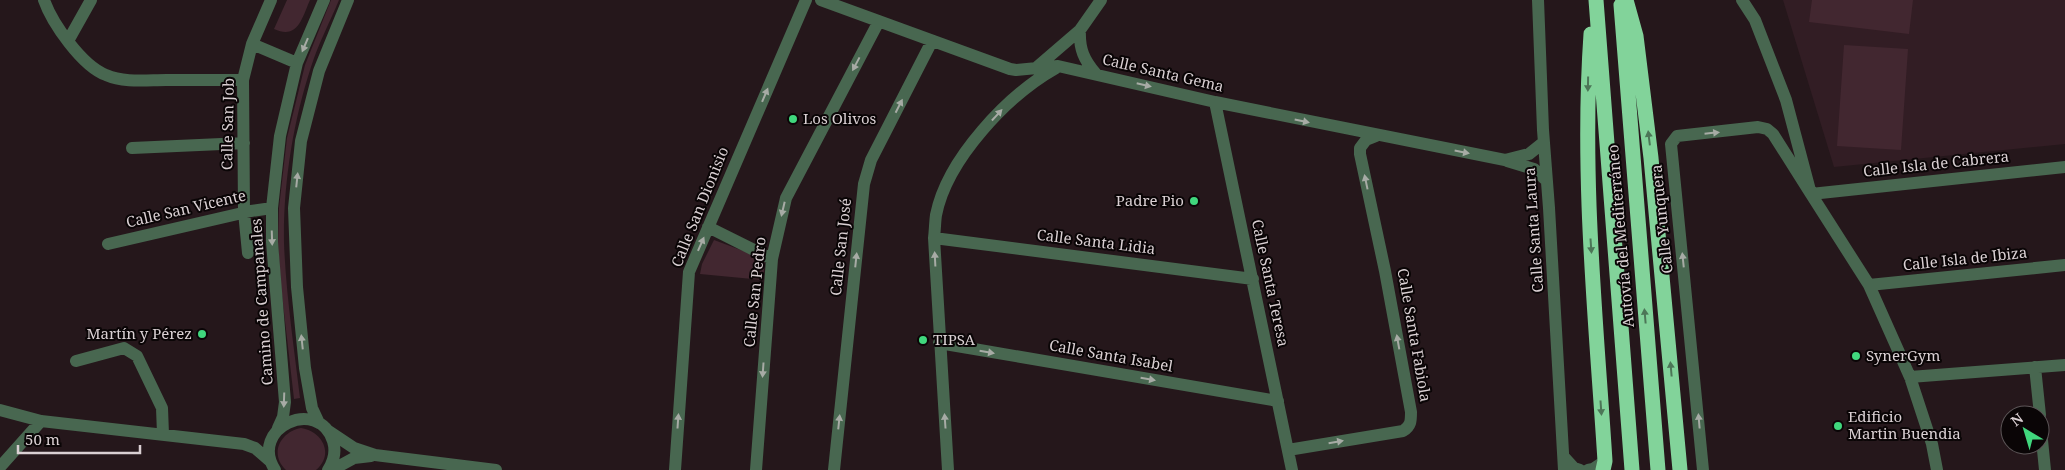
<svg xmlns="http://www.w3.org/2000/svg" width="2065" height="470" viewBox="0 0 2065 470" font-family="'Noto Serif',serif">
  <rect width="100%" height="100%" fill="#25171b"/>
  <path fill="#321d24" d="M1783,0H2065V144L1834,167Z"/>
  <path fill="#422730" d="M287,0H310C302,18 298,40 274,29Z
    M331,0H339C330,22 318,44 311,67C293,122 283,185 284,243C286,295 294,347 300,398L294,399L281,286L278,244L279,208L287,138L305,65Z
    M1812,0H1913L1909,34L1809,22Z
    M1844,45L1908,49L1901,150L1837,146Z
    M714,240L765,259L763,280L700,274L702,264Z
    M301,428C322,431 335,454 316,470H286C269,454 280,432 301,428Z"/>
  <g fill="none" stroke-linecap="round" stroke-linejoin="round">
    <path stroke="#486750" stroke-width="12" d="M44,0C52,23 82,66 106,75C124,83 147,80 166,80C192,80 217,80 243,80
      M821,0L1010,69L1016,70L1058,66L1215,102L1505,160L1529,154L1544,142
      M1538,0L1543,130L1549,208L1564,470
      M1742,0L1755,20L1786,100L1811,194L1869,285L1910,377L1932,444L1937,470
      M1080,30C1079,49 1084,60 1096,74
      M68,41L91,0
      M252,44L297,63
      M1037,67L1080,30L1101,0
      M1215,102L1292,470
      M132,148L244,143
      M1507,161L1534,169L1546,180
      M708,227L772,259
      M934,238L1253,279
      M108,244L251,211L272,208
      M248,253L244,212L243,80L252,44L271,0
      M1869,285L2065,265
      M939,343L1278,401
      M76,361L124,348L137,356L162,408L163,434
      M2035,367L2040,415
      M1910,377L2065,365
      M0,410L41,421L244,444L255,448L270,461
      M2040,420L2045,470
      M319,423L312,408L305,368L297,287L294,208L301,141L319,71L348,0
      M278,428L283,417L285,402L272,242V208L280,136L297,63L324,0
      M327,430L354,448L375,455L496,470
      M1288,450L1403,431C1411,426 1411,421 1411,412L1385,271L1360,154V148L1366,140L1376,136
      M1564,457L1574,468L1580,470
      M0,467L41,421
      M275,470C248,428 318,396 333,441C336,451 334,461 328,470
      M332,470L354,458L371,456
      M675,470L689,272L806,0
      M756,470L772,259L786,198L879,21
      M834,470L864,184L871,160L932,41
      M948,470L934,238C935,230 935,222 936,215C947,159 1008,95 1056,68
      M1588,470L1593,469L1605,461
      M1703,470L1671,144L1677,136L1758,127L1767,129L1773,134L1811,194L2065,167"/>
    <path stroke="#82d39a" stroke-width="15" d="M1596,0L1632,470
      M1626,0L1636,36L1651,158L1680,470
      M1621,5L1658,470
      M1591,34C1581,176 1596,320 1605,461L1603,470"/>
  </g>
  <defs><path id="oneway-solid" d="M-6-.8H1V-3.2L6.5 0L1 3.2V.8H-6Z" transform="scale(1.25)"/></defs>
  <g fill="#a7aba5">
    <use href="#oneway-solid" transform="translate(305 45) rotate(113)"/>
    <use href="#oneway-solid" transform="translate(856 64) rotate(118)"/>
    <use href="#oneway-solid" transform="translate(1144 85) rotate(13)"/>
    <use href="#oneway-solid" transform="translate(765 95) rotate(-67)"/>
    <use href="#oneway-solid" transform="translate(899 106) rotate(-63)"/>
    <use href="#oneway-solid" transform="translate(997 115) rotate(-47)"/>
    <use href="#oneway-solid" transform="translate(1302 121) rotate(12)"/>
    <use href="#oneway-solid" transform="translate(1712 133) rotate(-6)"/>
    <use href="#oneway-solid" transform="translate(1462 152) rotate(11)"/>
    <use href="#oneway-solid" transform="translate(297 180) rotate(-84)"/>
    <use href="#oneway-solid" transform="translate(1366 182) rotate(-102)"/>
    <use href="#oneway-solid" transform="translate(783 209) rotate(103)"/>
    <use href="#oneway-solid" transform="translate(272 238) rotate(88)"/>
    <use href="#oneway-solid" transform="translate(701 244) rotate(-66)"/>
    <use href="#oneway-solid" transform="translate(935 259) rotate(-93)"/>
    <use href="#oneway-solid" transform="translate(856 260) rotate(-84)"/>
    <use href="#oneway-solid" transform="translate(1683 260) rotate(-96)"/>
    <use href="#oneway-solid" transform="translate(302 342) rotate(-96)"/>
    <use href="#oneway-solid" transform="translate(1398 342) rotate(-100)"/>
    <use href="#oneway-solid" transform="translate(987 352) rotate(10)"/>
    <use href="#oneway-solid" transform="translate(763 370) rotate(94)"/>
    <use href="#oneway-solid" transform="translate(1148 379) rotate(10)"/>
    <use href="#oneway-solid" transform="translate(284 400) rotate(92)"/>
    <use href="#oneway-solid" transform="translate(678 421) rotate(-86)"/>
    <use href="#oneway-solid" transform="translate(945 421) rotate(-94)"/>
    <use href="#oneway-solid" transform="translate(1699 421) rotate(-95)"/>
    <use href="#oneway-solid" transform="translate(839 422) rotate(-84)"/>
    <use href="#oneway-solid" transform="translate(1336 442) rotate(-10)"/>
  </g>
  <g fill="#4c7657">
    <use href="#oneway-solid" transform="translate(1588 84) rotate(91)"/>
    <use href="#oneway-solid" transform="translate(1649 138) rotate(-97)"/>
    <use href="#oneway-solid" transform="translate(1591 246) rotate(86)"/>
    <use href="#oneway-solid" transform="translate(1645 316) rotate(-95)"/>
    <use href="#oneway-solid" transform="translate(1671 369) rotate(-95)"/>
    <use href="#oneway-solid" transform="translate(1601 408) rotate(86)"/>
  </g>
  <g fill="#40d77d" stroke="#0a0506" stroke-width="2">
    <circle cx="793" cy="119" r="5"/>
    <circle cx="1194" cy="201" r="5"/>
    <circle cx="202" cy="334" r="5"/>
    <circle cx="923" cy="340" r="5"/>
    <circle cx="1856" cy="356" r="5"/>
    <circle cx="1838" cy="426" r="5"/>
  </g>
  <g text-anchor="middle" stroke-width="4" stroke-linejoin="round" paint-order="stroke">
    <g font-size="15" fill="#dad0d3" stroke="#0a0506">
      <text transform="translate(1163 73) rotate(13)" y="5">Calle Santa Gema</text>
      <text transform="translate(228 124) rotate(-89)" y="5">Calle San Job</text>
      <text transform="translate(1936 164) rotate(-6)" y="5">Calle Isla de Cabrera</text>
      <text transform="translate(700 207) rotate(-68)" y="5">Calle San Dionisio</text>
      <text transform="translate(186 209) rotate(-13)" y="5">Calle San Vicente</text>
      <text transform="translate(1662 219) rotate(-96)" y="5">Calle Yunquera</text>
      <text transform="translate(1534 230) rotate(-94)" y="5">Calle Santa Laura</text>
      <text transform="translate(1621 236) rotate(-95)" y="5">Autovía del Mediterráneo</text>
      <text transform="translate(1096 242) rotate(7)" y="5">Calle Santa Lidia</text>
      <text transform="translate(841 247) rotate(-84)" y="5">Calle San José</text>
      <text transform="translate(1965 259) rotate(-6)" y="5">Calle Isla de Ibiza</text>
      <text transform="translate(1270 283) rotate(78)" y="5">Calle Santa Teresa</text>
      <text transform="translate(755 292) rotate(-84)" y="5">Calle San Pedro</text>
      <text transform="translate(262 302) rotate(-94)" y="5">Camino de Campanales</text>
      <text transform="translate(1414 335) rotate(80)" y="5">Calle Santa Fabiola</text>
      <text transform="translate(1111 356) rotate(10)" y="5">Calle Santa Isabel</text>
    </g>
    <g font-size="15" fill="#dad0d3" stroke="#0a0506" text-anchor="start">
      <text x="803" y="124">Los Olivos</text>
      <text x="1184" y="206" text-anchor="end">Padre Pio</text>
      <text x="192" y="339" text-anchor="end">Martín y Pérez</text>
      <text x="933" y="345">TIPSA</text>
      <text x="1866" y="361">SynerGym</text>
      <text x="1848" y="422">Edificio<tspan x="1848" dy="17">Martin Buendia</tspan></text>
    </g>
  </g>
  <g transform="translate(2025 430) rotate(322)"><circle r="24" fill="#0a0506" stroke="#5d5658"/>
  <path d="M0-4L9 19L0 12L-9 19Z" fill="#40d77d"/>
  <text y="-8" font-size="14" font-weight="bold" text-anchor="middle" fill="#dad0d3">N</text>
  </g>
  <path d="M18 445v8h122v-8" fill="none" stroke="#dad0d3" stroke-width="2.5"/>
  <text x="25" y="445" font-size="15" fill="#dad0d3" stroke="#0a0506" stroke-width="4" paint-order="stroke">50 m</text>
</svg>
